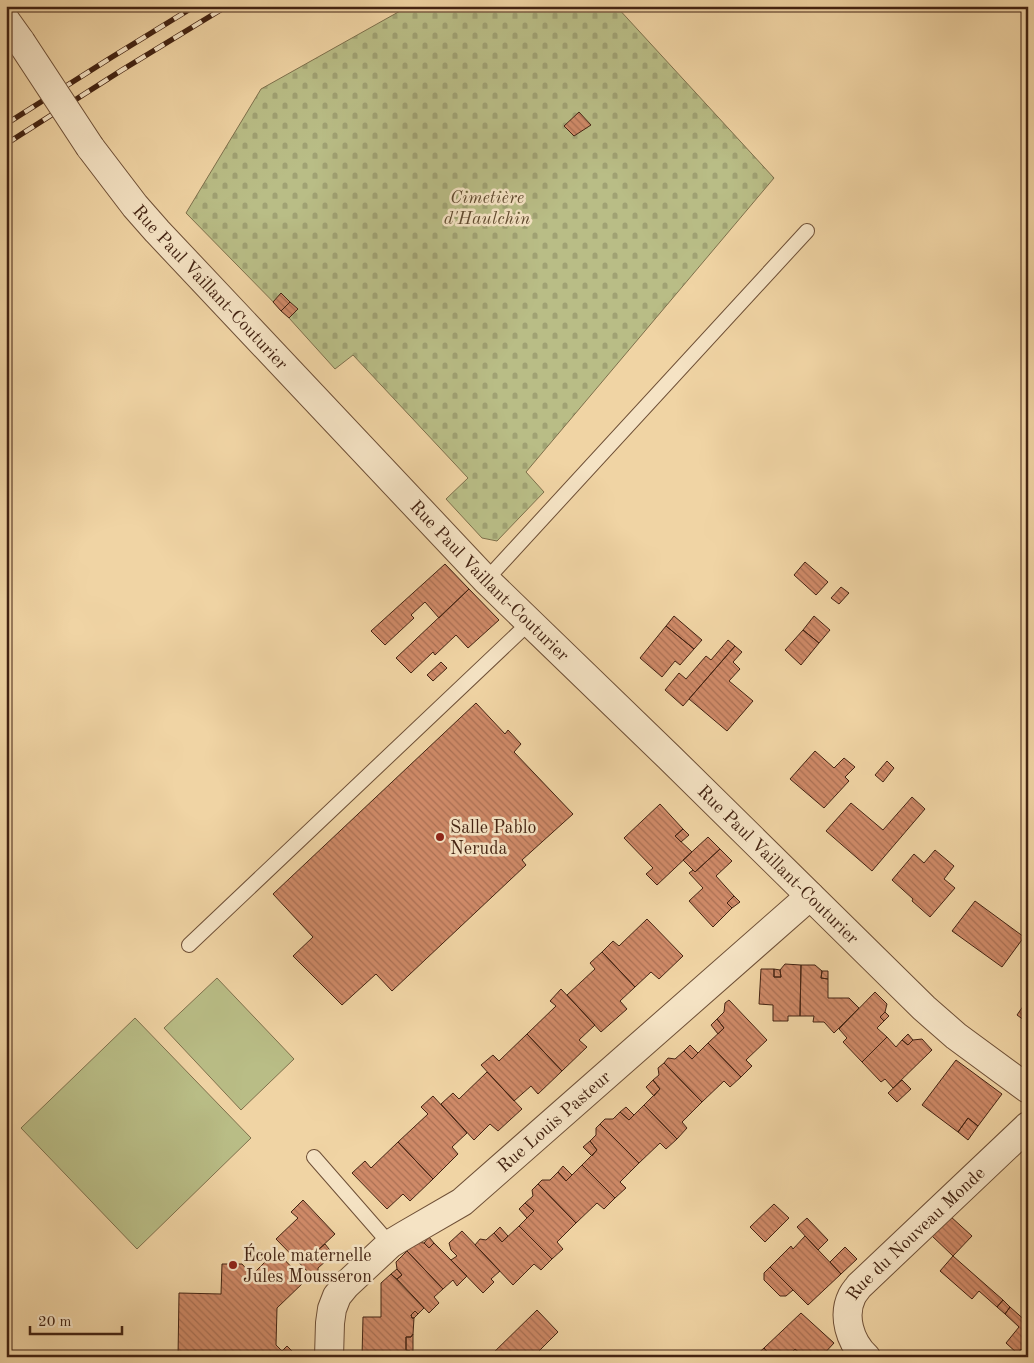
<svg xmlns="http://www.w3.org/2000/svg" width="1034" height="1363" viewBox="0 0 1034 1363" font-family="'Old Standard TT',serif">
  <defs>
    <pattern id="cemetery-stones" width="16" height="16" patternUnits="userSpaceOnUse" patternTransform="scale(1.25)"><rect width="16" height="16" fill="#b9bd86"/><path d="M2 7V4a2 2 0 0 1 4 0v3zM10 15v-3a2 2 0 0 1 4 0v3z" fill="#a0a273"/></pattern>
    <pattern id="building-back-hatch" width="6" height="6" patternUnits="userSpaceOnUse" patternTransform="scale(1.25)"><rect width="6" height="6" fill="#cf8a68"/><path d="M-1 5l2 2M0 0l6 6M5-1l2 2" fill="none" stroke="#aa7054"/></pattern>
  </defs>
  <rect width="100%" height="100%" fill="#f0d4a4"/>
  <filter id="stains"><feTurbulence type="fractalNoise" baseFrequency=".004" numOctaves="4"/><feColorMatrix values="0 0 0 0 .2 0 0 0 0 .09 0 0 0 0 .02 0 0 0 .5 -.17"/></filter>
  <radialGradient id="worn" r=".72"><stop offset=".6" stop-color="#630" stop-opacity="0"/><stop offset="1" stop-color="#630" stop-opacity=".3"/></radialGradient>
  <path fill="url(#cemetery-stones)" stroke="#7e704c" d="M409,6H616L774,178L526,472L544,492L497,541L482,538L446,499L468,478L353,355L335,369L289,318L186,213L261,89Z"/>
  <path fill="#b9bd86" stroke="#7e704c" d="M217,978L294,1059L241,1110L164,1028Z
    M135,1018L251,1138L137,1249L21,1128Z"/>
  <path fill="url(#building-back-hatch)" stroke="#432312" d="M579,112L591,125L574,136L564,126Z
    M281,293L290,302L281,311L273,302Z
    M290,302L298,309L289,318L281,311Z
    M805,562L828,582L816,595L794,575Z
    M445,564L469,589L439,618L425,602L411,615L414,618L385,645L371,631Z
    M841,587L849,593L839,604L831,598Z
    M469,589L499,620L468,648L456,635L435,655L433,652L411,673L396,658Z
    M674,616L702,640L694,649L666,626Z
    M814,616L830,630L819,643L803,630Z
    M666,626L694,649L680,665L675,661L662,677L640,658Z
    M803,630L819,643L801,665L785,650Z
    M728,640L735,646L683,706L665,690L679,673L686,679L706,656L711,660Z
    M735,646L742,652L733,662L740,669L729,681L753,701L727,731L689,699Z
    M441,662L447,668L433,681L427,675Z
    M476,703L505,734L508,730L521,744L514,752L573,814L522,860L526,865L392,991L376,974L342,1005L293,956L313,937L273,894Z
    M815,751L834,768L844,758L855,767L845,777L849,781L824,808L790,779Z
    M887,761L894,768L883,782L875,775Z
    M912,797L925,809L872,871L826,831L851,803L883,830Z
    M660,804L683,829L675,836L692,852L657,885L646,874L653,868L624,838Z
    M683,829L689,835L681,842L675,836Z
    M708,837L720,849L695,872L683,860Z
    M720,849L732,861L716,876L734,896L727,903L732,908L713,927L689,901L703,888L689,873L693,870L695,872Z
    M935,850L954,866L944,879L955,888L930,917L912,901L913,899L892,880L914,854L924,863Z
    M734,896L740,902L732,908L727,903Z
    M975,901L1024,937L1002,967L952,931Z
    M647,919L683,956L659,979L651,972L635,987L602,952L613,941L619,946Z
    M602,952L635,987L620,1001L627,1009L601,1032L567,995L595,969L590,963Z
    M785,964L801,965L800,1016H788V1021H773V1005L759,1004L761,969H774V977H781L780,970Z
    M801,965H815L822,971L821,978L828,979V998H849L859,1008L834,1033L824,1022H813L814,1016H800Z
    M774,969L780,970L781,977H774Z
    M822,971H828V979L821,978Z
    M561,989L595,1025L579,1040L587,1047L562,1071L527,1034L556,1006L550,1001Z
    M875,992L887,1004L885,1012L880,1017L884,1021L877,1028L887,1037L862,1062L843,1042L847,1038L839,1029Z
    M1028,999V1023L1017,1015Z
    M729,1000L767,1040L746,1060L752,1066L741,1077L708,1043L724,1028L717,1019L724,1012L725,1003Z
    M885,1012L889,1016L884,1021L880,1017Z
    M717,1019L724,1028L718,1034L711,1025Z
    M527,1034L562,1071L538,1094L531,1086L514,1101L481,1065L493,1055L499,1061Z
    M908,1034L913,1040L908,1045L902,1040Z
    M887,1037L896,1047L902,1040L908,1045L913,1040L922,1039L932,1050L893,1088L885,1079L881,1082L862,1062Z
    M708,1043L741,1077L730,1087L724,1081L702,1102L664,1063L668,1058L675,1059L684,1051L692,1059Z
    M690,1045L698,1053L692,1059L684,1051Z
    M956,1060L1002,1094L978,1126L968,1118L958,1132L922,1105Z
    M664,1063L702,1102L682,1122L687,1128L677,1139L644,1105L660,1089L653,1080L659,1075L658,1068Z
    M487,1072L522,1109L498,1131L490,1124L474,1140L441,1104L453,1093L459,1099Z
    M653,1080L660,1089L654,1096L646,1087Z
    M902,1080L911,1089L897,1102L888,1093Z
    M433,1096L467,1133L452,1147L458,1154L433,1179L398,1142L428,1114L421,1107Z
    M644,1105L677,1139L666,1149L660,1143L639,1163L600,1124L605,1119H613L620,1112L629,1120Z
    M626,1107L634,1115L629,1120L620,1112Z
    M968,1118L978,1126L968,1140L958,1132Z
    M600,1124L639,1163L620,1182L626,1188L615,1198L582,1165L597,1150L590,1141L596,1135V1128Z
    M590,1141L597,1150L592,1156L583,1147Z
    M398,1142L433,1179L410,1201L403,1194L387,1209L352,1173L365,1161L371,1168Z
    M582,1165L615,1198L604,1209L597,1203L576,1223L538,1184L542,1180H550L558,1172L566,1181Z
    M563,1166L572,1175L566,1181L558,1172Z
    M538,1184L576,1223L557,1242L563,1249L552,1259L519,1226L534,1211L525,1203L533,1196L532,1190Z
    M303,1200L335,1234L317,1251L327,1260L318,1268V1274L314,1278L276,1239L298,1218L291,1212Z
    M525,1203L534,1211L527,1218L519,1209Z
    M774,1204L789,1218L765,1242L750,1227Z
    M950,1216L972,1236L953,1256L931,1235Z
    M807,1218L828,1240L818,1250L797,1227Z
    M519,1226L552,1259L541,1270L534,1264L513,1285L475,1245L480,1239L486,1240L494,1233L502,1242Z
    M500,1227L508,1236L502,1242L494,1233Z
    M462,1231L500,1271L491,1279L494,1282L483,1293L451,1260L457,1256L451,1250L449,1243Z
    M805,1236L841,1274L808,1305L770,1267L791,1246L793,1249Z
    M429,1237L434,1243L429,1248L424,1243Z
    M416,1242L424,1243L429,1248L434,1243L467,1276L457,1286L453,1280L443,1289L407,1251Z
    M325,1244L333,1254L327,1260L317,1251Z
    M845,1247L857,1259L841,1274L830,1262Z
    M276,1251L305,1281L277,1308L276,1345L282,1351L287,1346L298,1357H178L179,1293L221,1294L222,1264H242L252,1275Z
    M407,1251L443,1289L434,1297L439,1303L429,1313L397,1279L402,1275L397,1269L396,1262Z
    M953,1256L1003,1300L997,1307L979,1291L972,1299L940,1271Z
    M770,1267L793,1290L786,1296H780L764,1280V1273Z
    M397,1269L402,1275L397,1279L391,1274Z
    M391,1274L424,1308L418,1314L415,1311L411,1315L412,1318H414L413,1334L411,1337H406V1350L410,1351L413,1354V1357H362L363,1317H381V1283Z
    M1003,1300L1010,1307L1005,1314L997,1307Z
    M1010,1307L1028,1323V1356L1021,1349L1018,1354L1006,1343L1019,1327L1005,1314Z
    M537,1310L558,1332L533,1357H489Z
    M415,1311L418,1314L414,1318H412L411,1315Z
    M801,1313L834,1343L821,1357H804L795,1349L787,1357H772L764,1348Z
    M413,1334V1354L410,1351L406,1350V1337H411Z
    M764,1348L772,1357H754Z
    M795,1349L804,1357H787Z"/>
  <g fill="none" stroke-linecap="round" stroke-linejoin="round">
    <defs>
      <path id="service" d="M486,580L807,231
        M189,945L530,622
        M314,1157L390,1244"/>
      <g id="minor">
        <path id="s1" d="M329,1357L330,1323L332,1309L337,1296L346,1285L390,1244L405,1235L462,1202L810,896"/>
        <path id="s2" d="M866,1357C850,1342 842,1316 852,1296C854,1292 857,1289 859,1286L1028,1126"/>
      </g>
      <g id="tertiary">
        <path d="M6,21L21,42"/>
        <path id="s3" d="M90,147L135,206L157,231L486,580L669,757L924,1008L956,1036L1028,1089"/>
      </g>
    </defs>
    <use href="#service" stroke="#6e4f36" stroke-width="16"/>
    <use href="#minor" stroke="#6e4f36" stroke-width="30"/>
    <use href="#tertiary" stroke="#6e4f36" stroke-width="30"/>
    <use href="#service" stroke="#f5e3c4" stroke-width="14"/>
    <use href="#minor" stroke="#f5e3c4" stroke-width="28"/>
    <use href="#tertiary" stroke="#f5e3c4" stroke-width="28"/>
    <defs>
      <path id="rail" d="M6,124L112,57L195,6
        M6,144L122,70L227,6"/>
    </defs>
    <use href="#rail" stroke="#432312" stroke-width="5.5"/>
    <use href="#rail" stroke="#f5e3c4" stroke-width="4" stroke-dasharray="11" stroke-linecap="butt"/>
    <defs>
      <path id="tertiary-bridge" d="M21,42L90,147"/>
    </defs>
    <use href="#tertiary-bridge" stroke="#6e4f36" stroke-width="30" stroke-linecap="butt"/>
    <use href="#tertiary-bridge" stroke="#f5e3c4" stroke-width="28"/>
  </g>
  <g fill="#8f2418" stroke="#f5e3c4" stroke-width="2">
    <circle cx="440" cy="837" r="5"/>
    <circle cx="233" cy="1265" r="5"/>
  </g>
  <g text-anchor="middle" stroke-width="5" stroke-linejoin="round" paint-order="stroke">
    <g font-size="18" font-style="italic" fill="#604a2f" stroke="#f5e3c4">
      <text x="487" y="203">Cimetière<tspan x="487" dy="21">d'Haulchin</tspan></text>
    </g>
    <g font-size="18" fill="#432312" stroke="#f5e3c4">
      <text dy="6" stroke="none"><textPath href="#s3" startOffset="185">Rue Paul Vaillant-Couturier</textPath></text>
      <text dy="6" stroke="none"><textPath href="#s3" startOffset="590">Rue Paul Vaillant-Couturier</textPath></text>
      <text dy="6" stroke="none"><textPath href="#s3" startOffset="995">Rue Paul Vaillant-Couturier</textPath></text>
      <text dy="6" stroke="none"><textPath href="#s1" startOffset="342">Rue Louis Pasteur</textPath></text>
      <text dy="6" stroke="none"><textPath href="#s2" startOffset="156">Rue du Nouveau Monde</textPath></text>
    </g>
    <g font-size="18" fill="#432312" stroke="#f5e3c4" text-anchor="start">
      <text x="450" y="833">Salle Pablo<tspan x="450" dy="21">Neruda</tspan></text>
      <text x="243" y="1261">École maternelle<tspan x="243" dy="21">Jules Mousseron</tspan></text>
    </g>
  </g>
  <rect width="1034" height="1363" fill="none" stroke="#f0d4a4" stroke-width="25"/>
  <rect x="8" y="8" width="1019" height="1348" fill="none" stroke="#432312" stroke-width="2.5"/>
  <rect x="12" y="12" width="1009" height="1338" fill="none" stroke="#432312"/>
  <path d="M30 1326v8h92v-8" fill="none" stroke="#432312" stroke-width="2.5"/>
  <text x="38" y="1326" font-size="15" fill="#432312" stroke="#f5e3c4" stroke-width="4" paint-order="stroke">20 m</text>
  <rect width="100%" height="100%" filter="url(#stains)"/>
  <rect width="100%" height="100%" fill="url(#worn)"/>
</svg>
